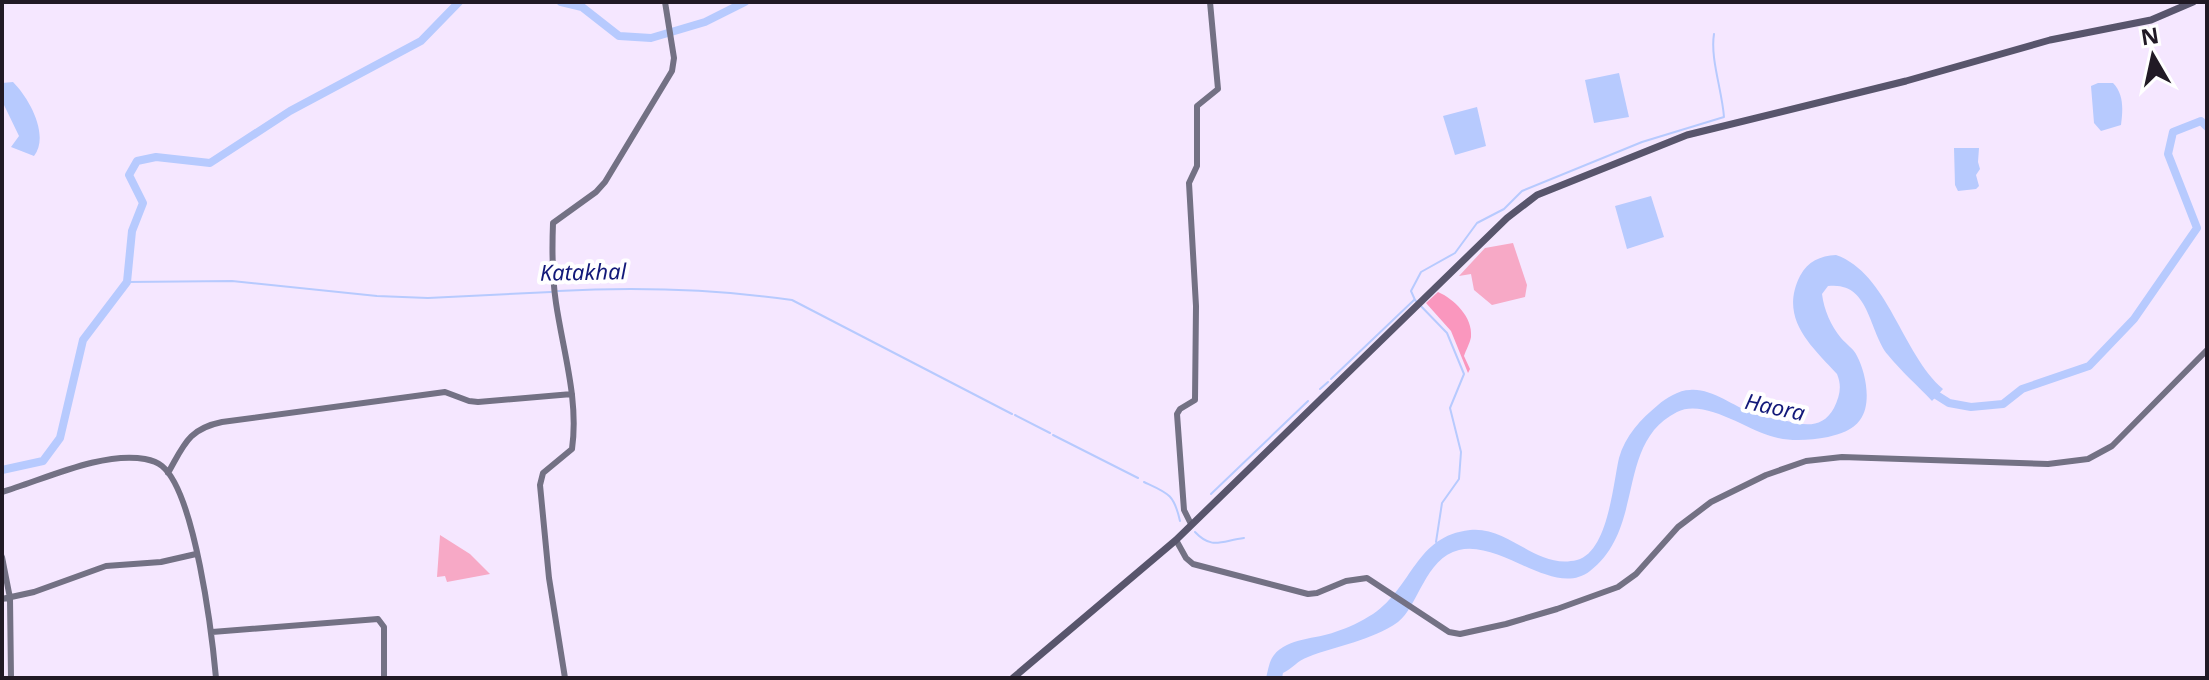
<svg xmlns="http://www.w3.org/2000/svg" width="2209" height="680" viewBox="0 0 2209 680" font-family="'Noto Sans',sans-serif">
  <rect width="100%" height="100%" fill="#f5e7ff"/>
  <path fill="#f7a9c6" d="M1513,243L1527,285L1525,297L1492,305L1474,290L1471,274L1459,276L1485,248Z
    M440,535L470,554L490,574L447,582L445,576L437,577Z"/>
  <path fill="#fa97be" d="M1438,292C1454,299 1473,317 1471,337C1470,343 1466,350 1464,356L1470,369L1468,373L1451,331L1426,303Z"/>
  <path fill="#b7cafe" d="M1619,73L1629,117L1594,123L1585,80Z
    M13,82C29,98 50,135 34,156L11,147L19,136L4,105L2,83Z
    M2098,83H2113C2124,94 2123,110 2121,125L2101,131L2094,123L2091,86Z
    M1477,107L1486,146L1455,155L1443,116Z
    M1954,148H1979L1978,162L1980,169L1976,175L1979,186L1976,189L1958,191L1955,185Z
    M1651,196L1664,237L1627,249L1615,206Z
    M1836,255C1888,273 1902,354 1943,389L1932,401C1918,386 1901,371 1888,355C1868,330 1870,281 1828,286L1822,294C1824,310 1831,326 1841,338C1846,344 1854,349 1857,356C1866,373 1872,404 1860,420C1853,430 1840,434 1828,437C1810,440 1792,442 1774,437C1748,431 1705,398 1677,412C1615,443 1646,528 1590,571C1554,599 1502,540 1459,550C1425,558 1418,607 1398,622C1371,641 1338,645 1308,657C1298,660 1292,669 1283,673L1282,678H1266C1268,671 1269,661 1274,655C1287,638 1317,639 1335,632C1348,628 1362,621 1373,614C1413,587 1415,536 1470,530C1510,526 1536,570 1577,560C1608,552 1613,484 1619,458C1625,436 1641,419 1658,405C1666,398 1679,390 1690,390C1711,388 1733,406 1752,413C1763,418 1775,418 1787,421C1806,426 1823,428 1834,408C1840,396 1842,386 1837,374C1810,345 1779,318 1800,276C1808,261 1820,256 1836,255Z"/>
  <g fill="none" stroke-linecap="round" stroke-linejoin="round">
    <path stroke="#b7cafe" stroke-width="2" d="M127,282L232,281L377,296L428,298L551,292
      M558,291C636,287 715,289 792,300L1012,414
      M1331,379L1414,300
      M1320,389L1328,382
      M1015,415L1050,433
      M1053,435L1138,478
      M1144,482C1168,493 1174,494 1180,521
      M1211,494L1308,401
      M1195,532C1212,550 1221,541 1244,538
      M1436,542L1442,503L1459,479L1461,452L1450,408L1464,374L1447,333L1415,300L1411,291L1421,272L1455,253L1477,223L1504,209L1522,191L1642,142L1724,117C1722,90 1710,58 1714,34"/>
    <path stroke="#b7cafe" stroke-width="8" d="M561,2L582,7L619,36L651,38L705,22L745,2
      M1930,391L1949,403L1971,407L2003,404L2022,389L2089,366L2134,319L2197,228L2168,154L2173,132L2201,121L2207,127
      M2,470L43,461L60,438L83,340L127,282L132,231L143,203L129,175L137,161L156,157L210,163L290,111L421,41L459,2"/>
    <path stroke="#737184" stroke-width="6" d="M168,473C184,445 188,429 222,422L445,392L469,401L478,402L572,394
      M2,492C43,480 102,451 145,459C150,460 157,462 162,466C195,493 212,634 216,678
      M1191,524L1184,510L1177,414L1180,409L1195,400L1196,306L1189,183L1197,166V106L1218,89L1210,2
      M1176,540L1186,558L1193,564L1308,594L1317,593L1346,581L1367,578L1449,632L1460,634L1506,624L1557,609L1618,587L1636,574L1678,527L1711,502L1766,475L1806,461L1842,457L2048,464L2088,459L2112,446L2207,350
      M2,557L10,598L11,678
      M2,599L34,592L106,566L161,562L196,554
      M212,632L378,619L384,627V678
      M565,678L549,578L540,485L543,473L572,449C579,400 563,351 556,303C552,277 552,249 553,223L596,192L605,182L672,71L674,58L665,2"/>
    <path stroke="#58556c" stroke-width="7" d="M1013,678L1176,540L1507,218L1537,195L1687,135L1906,81L2050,40L2151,20L2193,2"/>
  </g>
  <g text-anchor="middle" stroke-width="8" stroke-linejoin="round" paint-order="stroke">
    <g font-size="22" font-style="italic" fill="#121979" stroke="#fff">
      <text transform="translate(583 272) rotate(-1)" y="8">Katakhal</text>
      <text transform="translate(1775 407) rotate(12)" y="8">Haora</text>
    </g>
  </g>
  <rect width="2209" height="680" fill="none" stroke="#211a25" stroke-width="8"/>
  <g transform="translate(2153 56) rotate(351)" stroke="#ffffff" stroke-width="6" paint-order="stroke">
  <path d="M0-6L14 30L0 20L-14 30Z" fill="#211a25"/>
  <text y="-12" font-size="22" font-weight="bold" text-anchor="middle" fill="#211a25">N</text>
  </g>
</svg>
